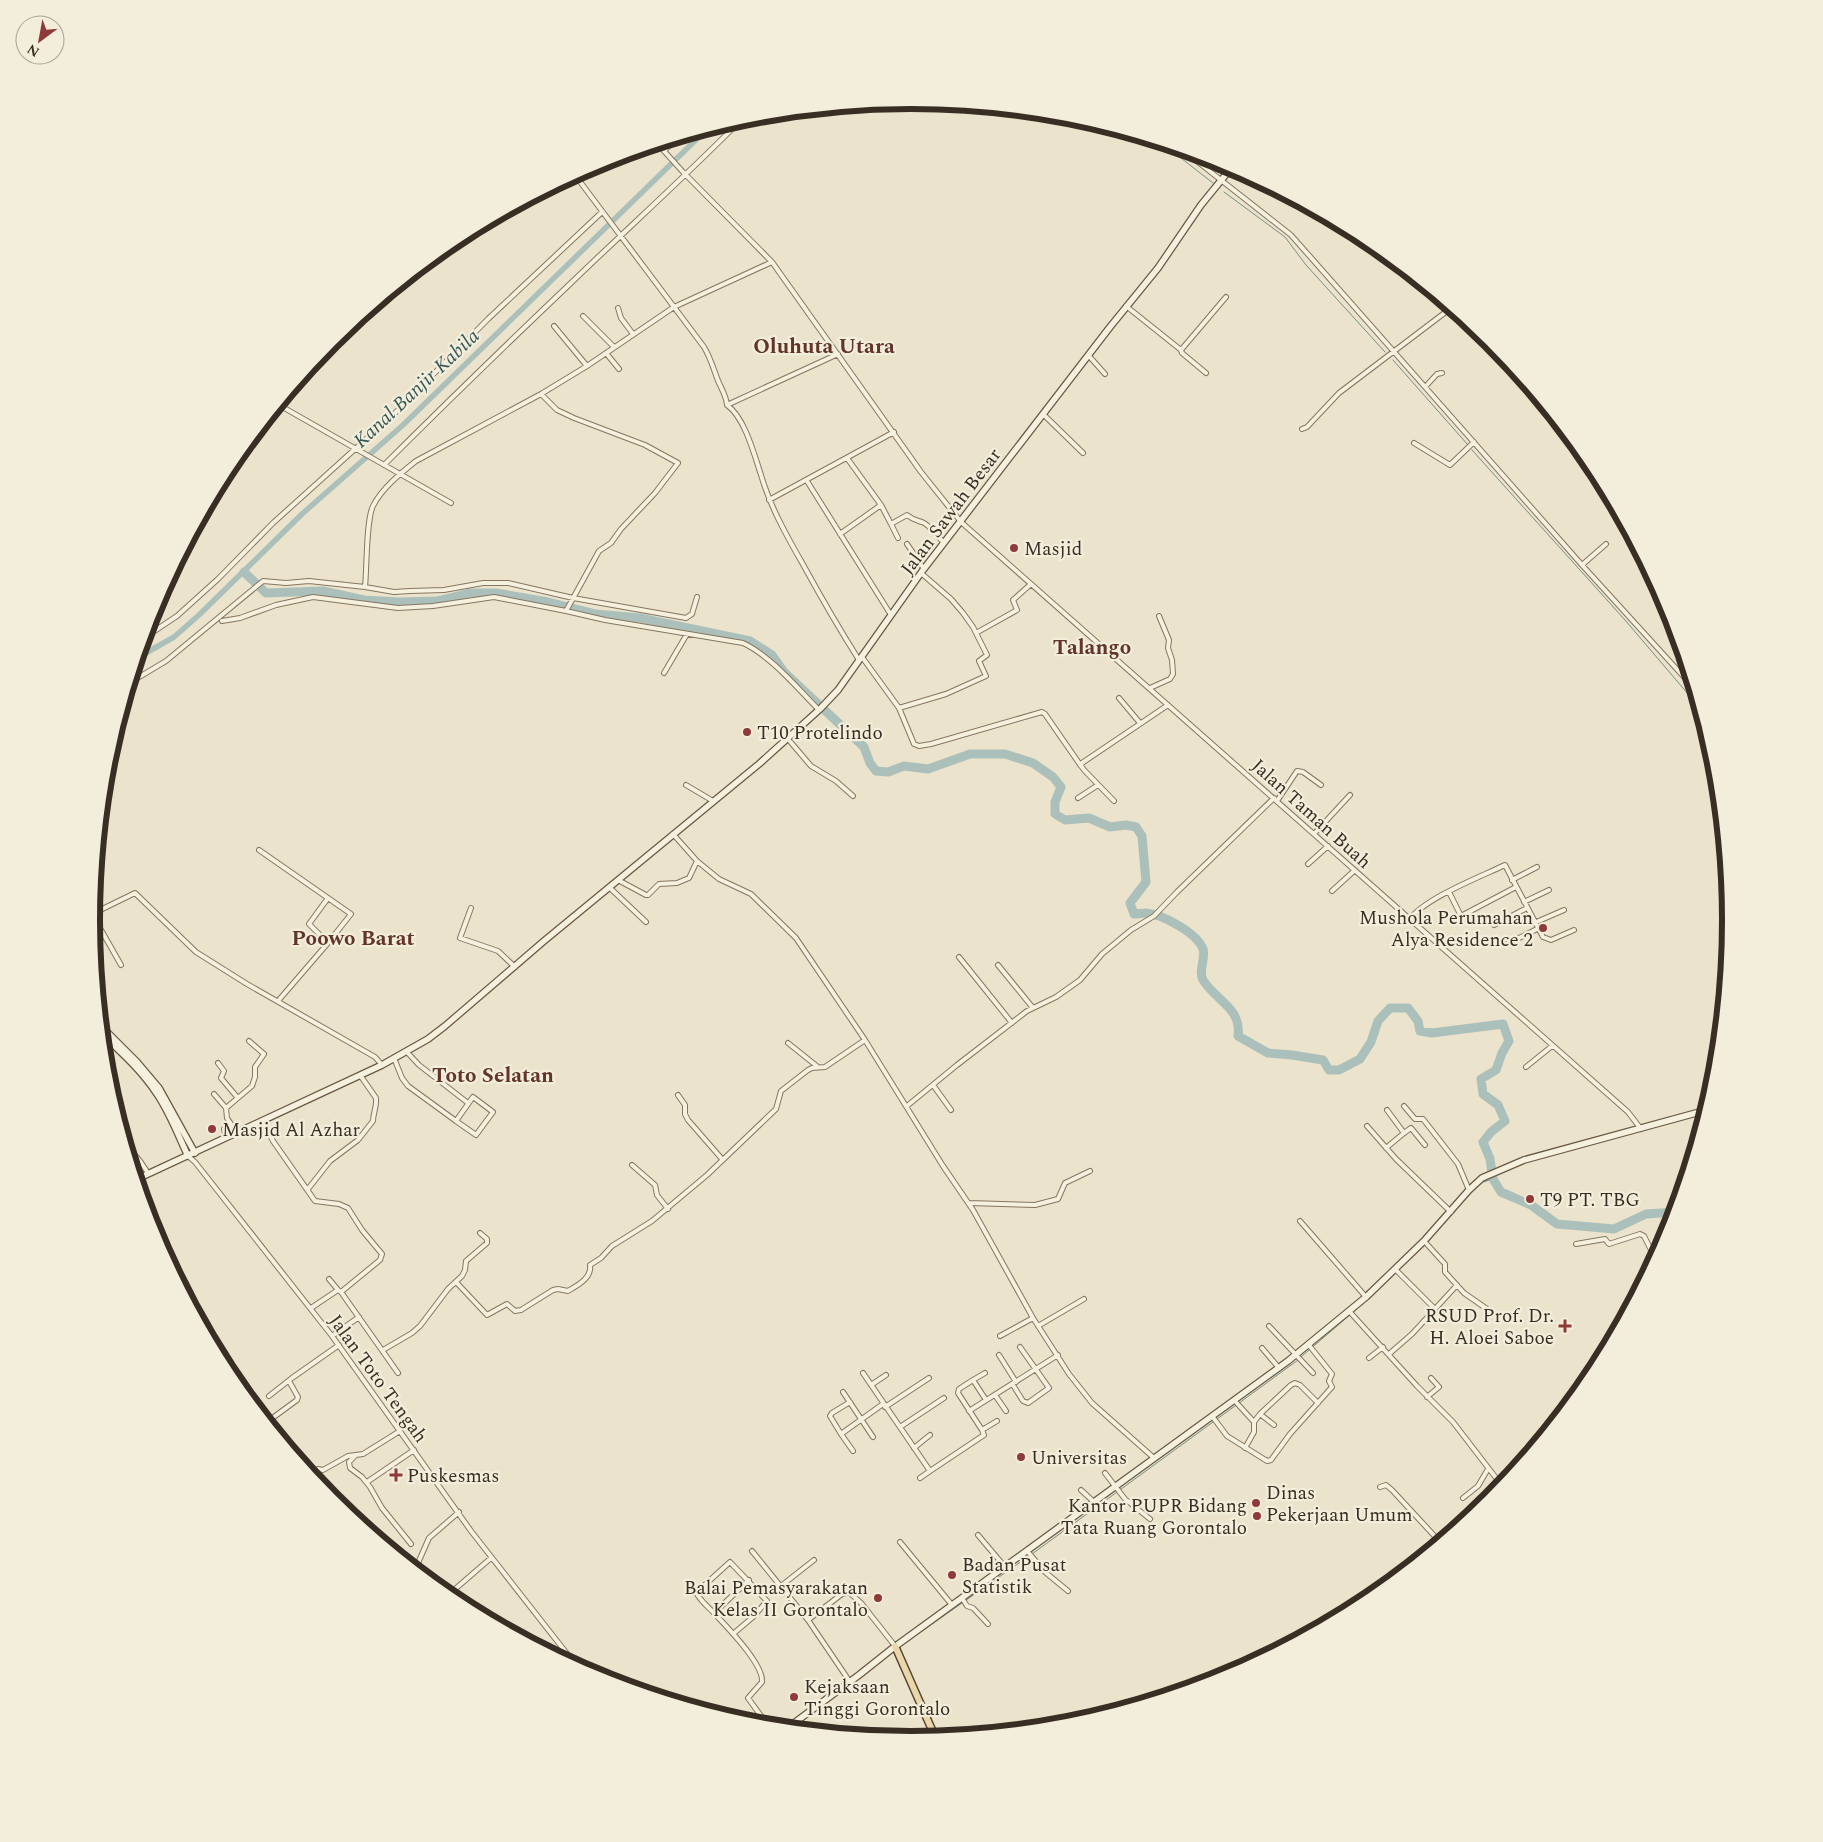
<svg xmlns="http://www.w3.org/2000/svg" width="1823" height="1842" viewBox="0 0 1823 1842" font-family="Spectral,serif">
  <rect width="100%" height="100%" fill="#ebe3cc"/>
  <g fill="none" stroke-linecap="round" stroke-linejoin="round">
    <path stroke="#738e88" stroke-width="1" d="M1163,144L1213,183
      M1224,192L1285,237L1306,265L1385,352
      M1393,360L1468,445
      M1472,450L1625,620L1700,708
      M1480,1183L1493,1179
      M1448,1218L1473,1190
      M1301,1357L1366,1301L1420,1249
      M1032,1554L1298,1360
      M922,1631L1029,1556
      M791,1729L828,1701"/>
    <path stroke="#acc0bb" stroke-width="5.5" d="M139,657L174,637L199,615L302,514L403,425L706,130"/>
    <path stroke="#acc0bb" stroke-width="9" d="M244,572L266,593L323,591L364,600L398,602L437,601L470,593H496L548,602L596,614L640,618L750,641L772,655L784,672L864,747L870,763L876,771L888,772L904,766L928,769L970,754H1005L1033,763L1053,777L1061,787L1055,802V814L1065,820L1089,818L1110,827L1126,825L1136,827L1142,836L1146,882L1130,903L1134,914C1138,914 1142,913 1146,913C1162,914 1197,933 1203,949C1206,958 1198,971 1203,980C1215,1000 1242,1008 1238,1036L1268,1053L1292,1055L1323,1060L1329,1070H1339L1360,1059L1371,1042L1378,1021L1390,1008H1408L1418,1021L1420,1031L1432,1033L1503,1024L1509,1041L1502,1053L1496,1070L1481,1079L1483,1094L1498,1105L1505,1121L1491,1132L1483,1142L1490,1159L1493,1179L1501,1192L1531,1205L1557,1224L1614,1229L1646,1214L1676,1212"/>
    <defs>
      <path id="street" d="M661,144L664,151L683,172L772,262L921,472L961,522L1628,1112L1641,1129
        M664,151L676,139
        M1184,151L1291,235L1582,565L1694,688
        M575,175L704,347C710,357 713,367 717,378C720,387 726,394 727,405C745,418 754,454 761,475C771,509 788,538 805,568C822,599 840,630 859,660
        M467,233C479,237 483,230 489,221
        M1126,306L1181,350L1226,297
        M618,308L621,318L633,334
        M583,316L614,347
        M554,326L587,366
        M1181,350L1182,353L1206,373
        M606,353L619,369
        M1089,356L1105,374
        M1425,387L1437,374L1442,373
        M541,394L557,410L574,418L645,445L678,463L655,493L621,529L611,543L599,551L566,611L605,620L743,643C771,656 797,688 819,710
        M279,405L451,503
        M727,405L838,354
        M1044,415L1083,453
        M1302,429L1307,427L1339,393L1451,308
        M1414,443L1450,465L1474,442
        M847,458L881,505L891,524L907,515C913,520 915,520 922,522C930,525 938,537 944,543
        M384,465C446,403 509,342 572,282C629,227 687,175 742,119
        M807,481L891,615
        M769,500L894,432
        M891,524L898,538
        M840,534L881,505
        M907,544L924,569
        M1582,565L1606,544
        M697,597L692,614L686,618L573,598L508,583H483L444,590L410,591L394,592L365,587C367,568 366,520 373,506C382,488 401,473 416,461L541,394L587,366L674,307L772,262
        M222,621L240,618L276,605L313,597L398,608L433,606L494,597L566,611
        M976,633L1017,610L1013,600L1031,584
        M144,638L177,616L218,579L273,523L395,413L488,319L602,212
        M862,657L899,708L914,744L919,746L931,744L1042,712L1045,714L1081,766
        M664,673L687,634
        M131,682L166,661L263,581L286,583L309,581L365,587
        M1150,688L1170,679L1173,674L1172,660L1168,648L1169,640L1159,616
        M1119,698L1140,723
        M899,708L946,694L986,676L979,661L987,655L973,627L963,613L951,599L921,573
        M788,739L811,766L836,781L853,796
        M686,785L713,801
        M1078,798L1098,785
        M1114,801L1085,771L1081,766L1082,763L1168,705
        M1277,801L1297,771L1303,772L1321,785
        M673,834L697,861L719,879L751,894L796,938L865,1040L943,1166L973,1210L1033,1318L1069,1374L1092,1403L1154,1458
        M1314,834L1350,795
        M259,850L328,898L309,924L328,943L278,1001
        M1308,864L1328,846
        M618,880L646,895H648L659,884L677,883L689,878L697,861
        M1512,880L1537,867
        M610,888L646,922
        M1332,891L1355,870
        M1449,892L1461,916L1516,887
        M328,898L351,914L328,943
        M1524,902L1549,890
        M471,908L460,938L498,951L515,967
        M92,914L135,893L196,952L247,984L375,1057L382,1065
        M92,914L121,965
        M1409,920C1425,898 1480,877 1505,865L1543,937L1551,940L1574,930
        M1534,923L1564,910
        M1494,925L1527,908
        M1505,945L1537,929
        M959,957L1012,1023
        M998,965L1033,1008
        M788,1043L818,1067
        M406,1051L419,1065L468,1103
        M394,1058L402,1078L408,1086L456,1121L473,1097L493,1112L476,1135L456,1121
        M218,1063L224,1071L221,1078L237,1097
        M1526,1067L1552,1046
        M933,1085L951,1110
        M214,1094L226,1108
        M678,1095L685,1105V1114L688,1120L722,1159
        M907,1106L957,1065L1027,1011L1056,997L1080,980L1102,954L1131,930L1154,916L1177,892L1274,798
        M1404,1106L1415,1119H1423L1458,1164L1469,1190
        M263,1121L273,1141L315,1201L339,1204L348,1208L362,1230L382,1254L380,1260L341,1292
        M1367,1126L1396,1159L1451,1212
        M237,1133L227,1118L226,1108L252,1086L255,1077V1067L264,1054L249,1041
        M1404,1133L1411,1128L1425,1145
        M226,1138L224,1129L231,1125
        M127,1146L140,1161L148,1173
        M1386,1148L1404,1133L1387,1110
        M188,1156L195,1162L332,1336L471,1531L579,1669
        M632,1165L655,1185L657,1195L668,1209
        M308,1189L330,1161L358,1140L373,1121C373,1113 377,1107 376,1098L360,1075
        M969,1203L1035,1205L1058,1199L1065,1183L1090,1171
        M1300,1221L1366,1297
        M1424,1241L1445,1264V1272L1464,1293L1487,1309
        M1576,1244L1605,1239L1609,1244L1640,1234L1644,1236L1656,1260
        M329,1279L338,1290
        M456,1282L487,1315L507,1304L515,1311L521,1310L553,1290L558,1289L568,1291C578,1285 592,1278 590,1265L601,1258L612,1246L652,1221L707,1175L776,1109L781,1091L808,1070L812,1068L825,1067L865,1040
        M311,1308L338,1290L341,1292L398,1373
        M1435,1309L1457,1285
        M1349,1311L1417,1386L1453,1422L1503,1487
        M1038,1326L1084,1299
        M1269,1326L1313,1373
        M332,1336L359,1317
        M1000,1336L1033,1318
        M1262,1348L1279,1368
        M383,1350L412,1333L420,1326L448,1289L462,1276L465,1270L466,1261L487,1243V1239L480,1233
        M1389,1354L1412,1334L1435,1309L1395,1269
        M999,1355L1016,1382
        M1369,1358L1383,1347
        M863,1373L930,1471L984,1435L982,1430L958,1393L959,1389L973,1380L986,1400
        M973,1380L985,1373
        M871,1385L886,1375
        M1013,1385L1023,1401L1028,1403L1049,1388L1020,1347
        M843,1392L873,1437
        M995,1395L1006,1411
        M269,1396L292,1378L339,1345
        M1427,1397L1439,1387L1431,1378
        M1234,1400L1254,1422
        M885,1407L929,1378
        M969,1411L1058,1355
        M1260,1414L1291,1385L1295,1383L1300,1385L1318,1403
        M1212,1416L1227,1436L1267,1461L1271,1460L1290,1434L1332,1387L1329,1381L1332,1374L1308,1344
        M267,1422L297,1400L298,1397L289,1381
        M900,1427L944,1398
        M982,1430L997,1421
        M841,1434L830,1416L832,1413L850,1402
        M914,1448L930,1435
        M1245,1448L1254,1432V1422L1260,1414L1274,1425
        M853,1451L841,1434L883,1404
        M355,1456L349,1462L350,1468L362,1477L370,1487L382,1508L411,1544
        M318,1469L323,1470L348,1456L363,1454L400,1431
        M1105,1473L1125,1499L1150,1519
        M920,1478L930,1471
        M367,1482L414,1450
        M1380,1487L1386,1485L1392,1490L1441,1543
        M1081,1490L1094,1502
        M1463,1498L1478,1486L1488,1469
        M978,1535L1005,1567
        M900,1542L952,1605
        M752,1551L808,1620
        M1028,1552L1045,1572L1068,1591
        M414,1569L418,1563L429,1538L459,1512
        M781,1586L814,1560
        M447,1596L491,1558
        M962,1598L967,1606L973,1608L988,1624
        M714,1613L749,1580
        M733,1634L753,1617L767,1601L730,1562L698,1591L697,1594C701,1601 707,1606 713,1612C725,1625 764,1664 762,1682L748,1698L769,1727
        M850,1682L808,1620L842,1594L849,1592L862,1604L895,1646
        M697,1705L702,1710"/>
      <path id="secondary" d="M102,1027L137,1062L159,1088L195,1153
        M102,1034C122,1053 142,1071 157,1094C170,1113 178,1135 188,1156
        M137,1179L382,1065L428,1039L445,1026L544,941L759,764L820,709L838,690L923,570L1110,327L1158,268L1201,205L1232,167
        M786,1729L859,1675L893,1648L1288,1361L1366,1297L1424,1241L1469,1190L1482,1178L1524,1160L1707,1110"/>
      <path id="primary" d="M895,1646L936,1739"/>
    </defs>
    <use href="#street" stroke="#867661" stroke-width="6"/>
    <use href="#secondary" stroke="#695844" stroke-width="8"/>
    <use href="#primary" stroke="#554535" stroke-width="9"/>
    <use href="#street" stroke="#f6f0df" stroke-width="4"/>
    <use href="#secondary" stroke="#f6f0df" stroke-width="5.5"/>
    <use href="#primary" stroke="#e9d7a9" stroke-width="6"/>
  </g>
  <g fill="#8f3a38" stroke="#f3eddb" stroke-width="2">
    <circle cx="1014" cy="548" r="5"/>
    <circle cx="747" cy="732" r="5"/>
    <circle cx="1543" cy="928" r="5"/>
    <circle cx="212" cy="1129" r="5"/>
    <circle cx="1530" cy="1199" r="5"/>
    <path d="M1562.5 1318.5h5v5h5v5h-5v5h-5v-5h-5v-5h5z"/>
    <circle cx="1021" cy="1457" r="5"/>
    <path d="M393.5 1467.5h5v5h5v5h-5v5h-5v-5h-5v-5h5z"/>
    <circle cx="1256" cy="1503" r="5"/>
    <circle cx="1257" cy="1516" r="5"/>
    <circle cx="952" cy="1575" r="5"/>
    <circle cx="878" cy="1598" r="5"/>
    <circle cx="794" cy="1697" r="5"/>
  </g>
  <g text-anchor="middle" stroke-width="4.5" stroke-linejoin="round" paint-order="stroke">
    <g font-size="19" fill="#392e23" stroke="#f3eddb">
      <text transform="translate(950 511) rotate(-53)" y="7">Jalan Sawah Besar</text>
      <text transform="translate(1312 813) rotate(42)" y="7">Jalan Taman Buah</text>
      <text transform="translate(379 1378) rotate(54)" y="7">Jalan Toto Tengah</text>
    </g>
    <g font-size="19" fill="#392e23" stroke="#f3eddb" text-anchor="start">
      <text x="1024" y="555">Masjid</text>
      <text x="757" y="739">T10 Protelindo</text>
      <text x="1533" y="924" text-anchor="end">Mushola Perumahan<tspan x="1533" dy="22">Alya Residence 2</tspan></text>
      <text x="222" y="1136">Masjid Al Azhar</text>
      <text x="1540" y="1206">T9 PT. TBG</text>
      <text x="1554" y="1322" text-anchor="end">RSUD Prof. Dr.<tspan x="1554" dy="22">H. Aloei Saboe</tspan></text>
      <text x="1031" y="1464">Universitas</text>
      <text x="407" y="1482">Puskesmas</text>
      <text x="1266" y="1499">Dinas<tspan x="1266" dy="22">Pekerjaan Umum</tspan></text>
      <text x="1247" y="1512" text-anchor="end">Kantor PUPR Bidang<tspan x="1247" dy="22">Tata Ruang Gorontalo</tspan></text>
      <text x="962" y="1571">Badan Pusat<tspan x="962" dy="22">Statistik</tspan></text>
      <text x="868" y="1594" text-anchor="end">Balai Pemasyarakatan<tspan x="868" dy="22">Kelas II Gorontalo</tspan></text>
      <text x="804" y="1693">Kejaksaan<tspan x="804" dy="22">Tinggi Gorontalo</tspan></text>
    </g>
    <g font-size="20" font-style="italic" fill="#345756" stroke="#f3eddb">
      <text transform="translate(416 388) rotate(-43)" y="7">Kanal Banjir Kabila</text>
    </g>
    <g font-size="21" font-weight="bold" fill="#613527" stroke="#f3eddb">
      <text x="824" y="353">Oluhuta Utara</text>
      <text x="1092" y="654">Talango</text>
      <text x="353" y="945">Poowo Barat</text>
      <text x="493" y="1082">Toto Selatan</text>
    </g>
  </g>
  <path d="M0 0H1823V1842H0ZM100 920a811 811 0 1 1 1622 0a811 811 0 1 1-1622 0Z" fill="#f3eddb" fill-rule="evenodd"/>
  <path fill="none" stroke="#392e23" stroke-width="6" d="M100 920a811 811 0 1 1 1622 0a811 811 0 1 1-1622 0Z"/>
  <g transform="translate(40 40) rotate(212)"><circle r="24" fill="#f3eddb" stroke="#a9a191"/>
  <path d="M0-4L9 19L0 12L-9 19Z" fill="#8f3a38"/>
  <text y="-8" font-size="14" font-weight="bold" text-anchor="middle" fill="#392e23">N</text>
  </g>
</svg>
